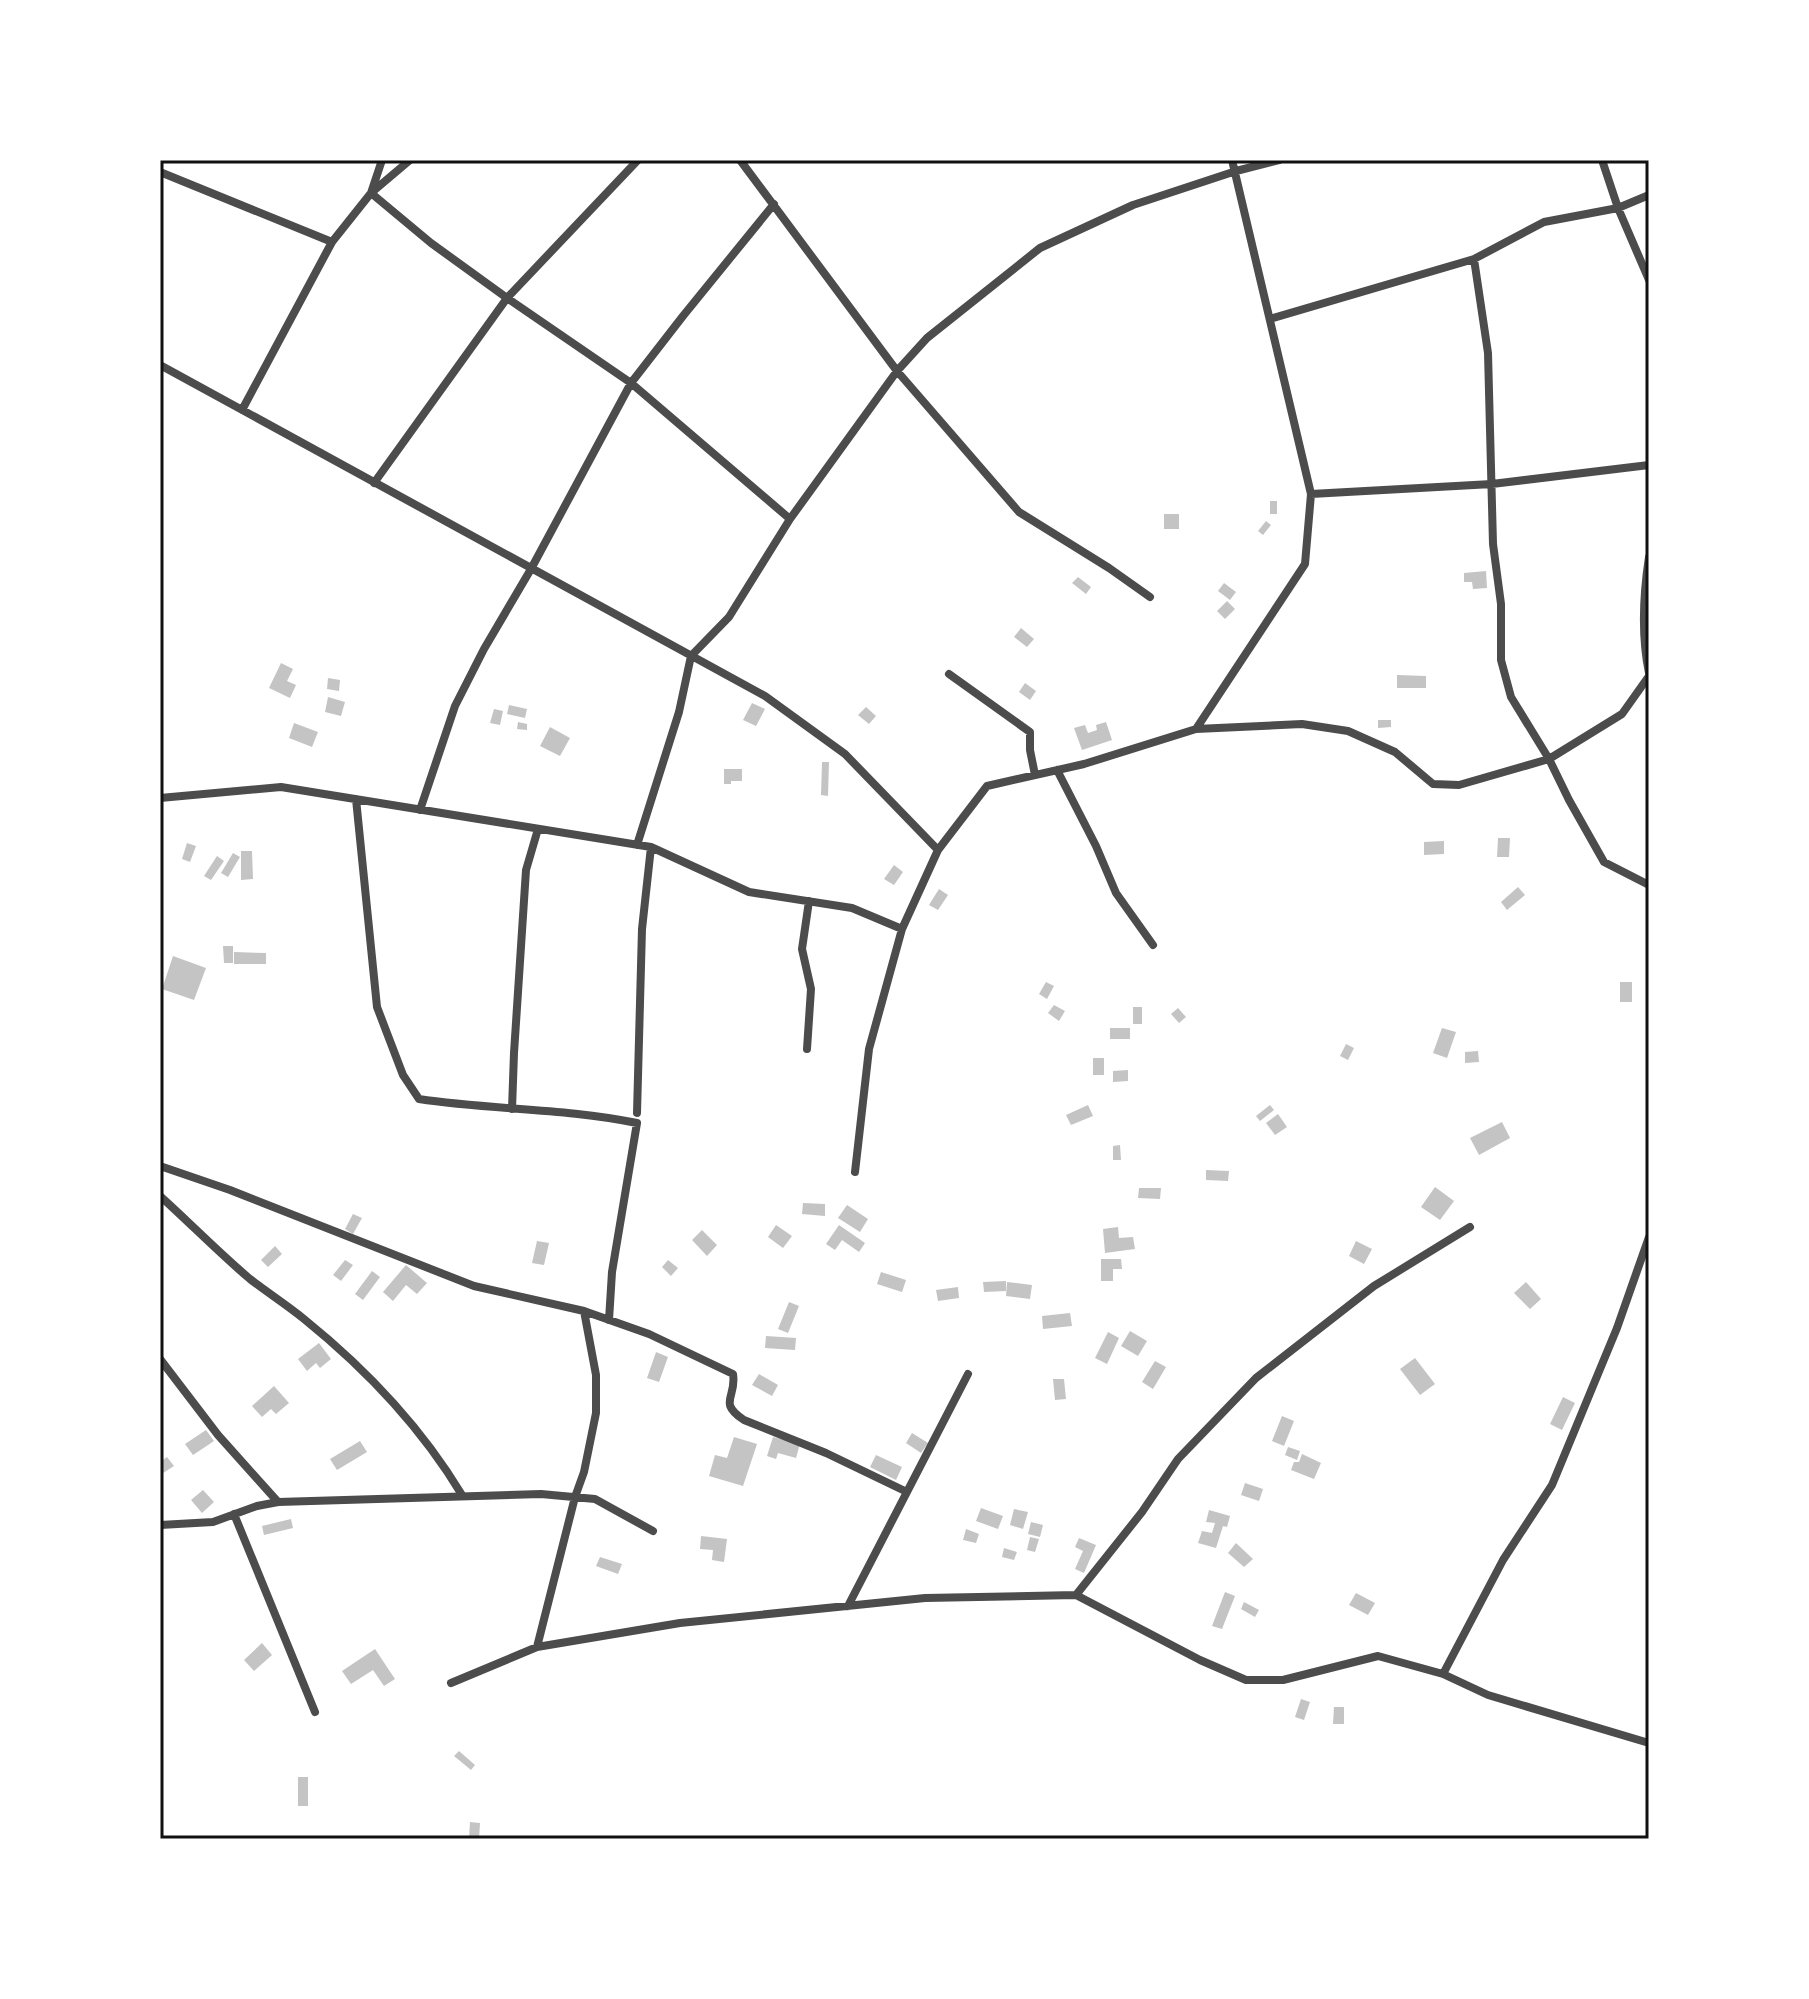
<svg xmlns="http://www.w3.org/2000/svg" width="1809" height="1999" viewBox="0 0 1809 1999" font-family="Cabin,sans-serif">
  <rect width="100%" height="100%" fill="#fff"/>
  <path fill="#c4c4c4" d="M1270,501H1277V514H1270Z
    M1164,514H1179V529H1164Z
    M1266,521L1271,525L1263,535L1258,531Z
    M1486,571L1487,588L1473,589L1472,582H1464V573Z
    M1078,577L1091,587L1086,594L1072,583Z
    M1224,583L1236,592L1230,600L1218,591Z
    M1227,601L1235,609L1225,619L1217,611Z
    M1021,628L1034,639L1027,647L1014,637Z
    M281,663L293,669L287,681L296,685L290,698L269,688Z
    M1397,675L1426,676V688H1397Z
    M328,678L340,680L339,691L327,689Z
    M1025,683L1036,691L1030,700L1019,692Z
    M328,697L345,702L341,716L325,712Z
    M752,703L765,709L756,726L743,720Z
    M509,705L527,709L525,718L507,714Z
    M866,707L876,716L869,724L858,715Z
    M494,709L503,711L500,725L490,723Z
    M1378,720H1391V727L1378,728Z
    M518,722L527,724V730L517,729Z
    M1106,722L1112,740L1082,750L1074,728L1085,725L1088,733L1097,730L1096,725Z
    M294,723L318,732L312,747L289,738Z
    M550,727L570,738L560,756L540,746Z
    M822,762H829L828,796L821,795Z
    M724,769H742V781H731V784H724Z
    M1498,838H1510L1509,857H1497Z
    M1444,841V854L1424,855V842Z
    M187,843L196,846L190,862L182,859Z
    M241,851H252L253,879L241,880Z
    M233,853L240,857L228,877L221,873Z
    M217,856L224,861L211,880L204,876Z
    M894,865L903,872L894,885L884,879Z
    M1518,887L1525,895L1507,910L1501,902Z
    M939,889L948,895L938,910L929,905Z
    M223,946H233V963H224Z
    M234,952L266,953V964H234Z
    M173,956L206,968L194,1000L162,989Z
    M1046,982L1054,986L1047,999L1039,994Z
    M1620,982H1632V1002H1620Z
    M1054,1005L1065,1011L1059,1021L1048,1013Z
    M1133,1007H1142V1024H1133Z
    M1178,1008L1186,1017L1179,1023L1171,1014Z
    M1110,1028H1130V1039H1110Z
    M1442,1028L1456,1032L1447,1058L1433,1053Z
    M1346,1044L1354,1048L1348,1060L1340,1056Z
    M1478,1051L1479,1062L1465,1063V1052Z
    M1093,1058H1104V1075H1093Z
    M1128,1070V1081L1113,1082V1071Z
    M1088,1105L1093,1116L1071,1125L1066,1115Z
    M1270,1105L1274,1110L1260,1121L1256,1116Z
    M1278,1114L1287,1127L1275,1135L1266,1123Z
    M1502,1122L1510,1138L1479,1155L1470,1138Z
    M1120,1145L1121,1160H1113V1146Z
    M1206,1170L1229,1171L1228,1181L1206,1180Z
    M1435,1187L1454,1201L1440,1220L1421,1207Z
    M1139,1188H1161L1160,1199L1138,1198Z
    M803,1203L825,1204V1216L802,1214Z
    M847,1205L868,1219L860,1232L838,1218Z
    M353,1214L362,1218L353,1234L345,1229Z
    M776,1225L792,1236L783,1248L768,1237Z
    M839,1225L865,1243L859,1252L842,1240L835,1250L826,1244Z
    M1118,1227L1119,1238L1133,1237L1135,1249L1105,1253L1103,1229Z
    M702,1230L717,1245L707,1256L692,1240Z
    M537,1241L549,1243L544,1265L532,1263Z
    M1356,1241L1372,1249L1364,1264L1349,1256Z
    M275,1246L282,1254L268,1267L261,1260Z
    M1101,1259H1121L1122,1269H1113V1281H1101Z
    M345,1260L353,1265L341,1281L333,1275Z
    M668,1260L678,1268L671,1276L662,1267Z
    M406,1265L427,1283L417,1294L406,1285L393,1301L383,1292Z
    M372,1271L380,1277L363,1300L355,1294Z
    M881,1272L906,1280L902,1292L877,1284Z
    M1006,1281V1291L984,1292L983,1282Z
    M1007,1282L1032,1285L1030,1299L1006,1296Z
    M1526,1282L1541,1299L1530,1309L1514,1293Z
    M958,1287L959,1298L938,1301L936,1290Z
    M789,1302L799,1306L788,1333L778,1329Z
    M1070,1313L1072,1326L1043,1329L1042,1316Z
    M1130,1331L1147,1341L1138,1356L1121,1346Z
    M1108,1332L1119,1338L1107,1364L1095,1358Z
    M766,1336L796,1338L795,1350L765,1348Z
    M319,1343L331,1359L320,1368L316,1363L307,1371L298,1359Z
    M656,1352L668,1357L659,1382L647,1378Z
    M1415,1358L1435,1384L1420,1395L1400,1369Z
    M1155,1361L1166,1367L1153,1389L1142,1382Z
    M759,1374L778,1385L772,1396L752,1385Z
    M1053,1379H1064L1066,1399L1055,1400Z
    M274,1386L289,1403L276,1414L271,1409L262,1417L252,1406Z
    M1563,1397L1575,1403L1562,1430L1550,1424Z
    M1282,1416L1294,1421L1284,1446L1272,1441Z
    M206,1430L214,1441L193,1455L185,1444Z
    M912,1433L928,1443L921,1453L906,1443Z
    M734,1437L757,1444L743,1486L709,1476L715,1455L727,1458Z
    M773,1437L800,1444L796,1458L778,1453L776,1459L767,1456Z
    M360,1441L367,1452L337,1470L330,1459Z
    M1288,1447L1300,1451L1297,1460L1285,1455Z
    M1302,1454L1321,1463L1314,1479L1291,1470L1294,1462H1299Z
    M876,1455L902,1467L896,1480L870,1467Z
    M167,1457L174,1466L160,1475V1462Z
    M1245,1483L1263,1489L1259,1501L1241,1495Z
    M203,1490L214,1502L202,1513L191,1500Z
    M981,1508L1003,1516L998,1529L976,1521Z
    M1014,1509L1028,1512L1023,1529L1010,1525Z
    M1209,1510L1230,1516L1227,1527L1223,1526L1216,1548L1198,1543L1202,1531L1212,1533L1215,1523L1206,1522Z
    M291,1519L293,1528L264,1535L262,1526Z
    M1031,1522L1043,1525L1040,1537L1028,1534Z
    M966,1529L979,1534L976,1543L963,1540Z
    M701,1536L727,1539L724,1562L712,1560L713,1550L700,1549Z
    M1030,1537L1039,1539L1035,1552L1027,1550Z
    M1079,1538L1096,1545L1084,1573L1075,1569L1083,1551L1075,1547Z
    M1236,1543L1253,1559L1244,1567L1228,1553Z
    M1004,1548L1017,1552L1014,1560L1002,1557Z
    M600,1557L622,1564L618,1574L596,1566Z
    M1225,1592L1235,1596L1222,1629L1212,1626Z
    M1356,1593L1375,1603L1368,1615L1349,1605Z
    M1244,1602L1259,1610L1255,1617L1241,1609Z
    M262,1643L272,1655L254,1671L244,1660Z
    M375,1649L395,1679L384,1686L373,1670L351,1684L342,1671Z
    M1301,1699L1310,1702L1304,1720L1295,1717Z
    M1334,1707H1344V1724H1333Z
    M459,1751L475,1765L471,1770L454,1756Z
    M298,1777H308V1806H298Z
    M470,1822L480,1823L479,1839H469Z"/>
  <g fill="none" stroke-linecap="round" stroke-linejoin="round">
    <path stroke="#4c4c4c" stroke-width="8" d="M410,160L371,193L431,243L507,298L631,383L790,519
      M740,160L897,371L1019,512L1109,568L1150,597
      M1602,160L1618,208L1649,280
      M160,172L332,242
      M1474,259L1488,353L1493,544L1501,604V660L1511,697L1549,759L1569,800L1604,862L1649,885
      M1270,319L1474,259L1544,222L1618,208L1649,195
      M160,365L765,696L845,754L938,850
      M242,410L332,242L371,193L382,160
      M374,483L507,298L638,160
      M1311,494L1492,484L1649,465
      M1649,557C1643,596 1641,634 1649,673
      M949,674L1030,732V750L1035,775
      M1196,729L1302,724L1348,731L1395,752L1433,784L1459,785L1549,759L1622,714L1649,676
      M1057,770L1096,846L1116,893L1153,945
      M160,798L281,787L651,847L749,892L852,908L902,929L938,850L987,786L1084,764L1196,729L1305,564L1311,494L1232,160
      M356,799L377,1007L403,1075L419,1099C491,1110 565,1108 637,1123L612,1272L609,1320
      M420,810L455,706L484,649L531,569L631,383L683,316L774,204
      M637,845L679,712L691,656L729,617L790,519L897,371L927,338L1040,248L1133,205L1236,171L1279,160
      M807,1049L811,989L802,949L809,901
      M512,1109L514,1053L526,870L538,829
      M637,1113L642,929L651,847
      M160,1166L230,1190L474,1286L584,1311L649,1334L733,1374C737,1398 717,1402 744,1420L826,1453L907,1492
      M855,1172L869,1049L902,929
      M160,1196C190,1223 219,1253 250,1279C268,1293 287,1305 304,1319C366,1369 421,1427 462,1495
      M160,1359L218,1435L278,1502
      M234,1514L315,1712
      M160,1525L213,1522L257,1506L278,1502L541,1494L595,1499L653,1531
      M1076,1595L1142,1512L1178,1459L1256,1378L1374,1286L1470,1227
      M848,1606L968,1374
      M537,1647L575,1497L584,1472L596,1413V1375L584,1311
      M1443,1674L1503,1560L1552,1485L1617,1328L1649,1237
      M451,1683L537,1647L680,1623L925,1598L1076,1595L1200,1660L1246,1680H1283L1378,1656L1443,1674L1488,1695L1649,1743"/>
  </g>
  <rect width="1809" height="1999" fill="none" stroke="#ffffff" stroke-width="324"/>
  <rect x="162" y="162" width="1485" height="1675" fill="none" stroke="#111" stroke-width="3"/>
</svg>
